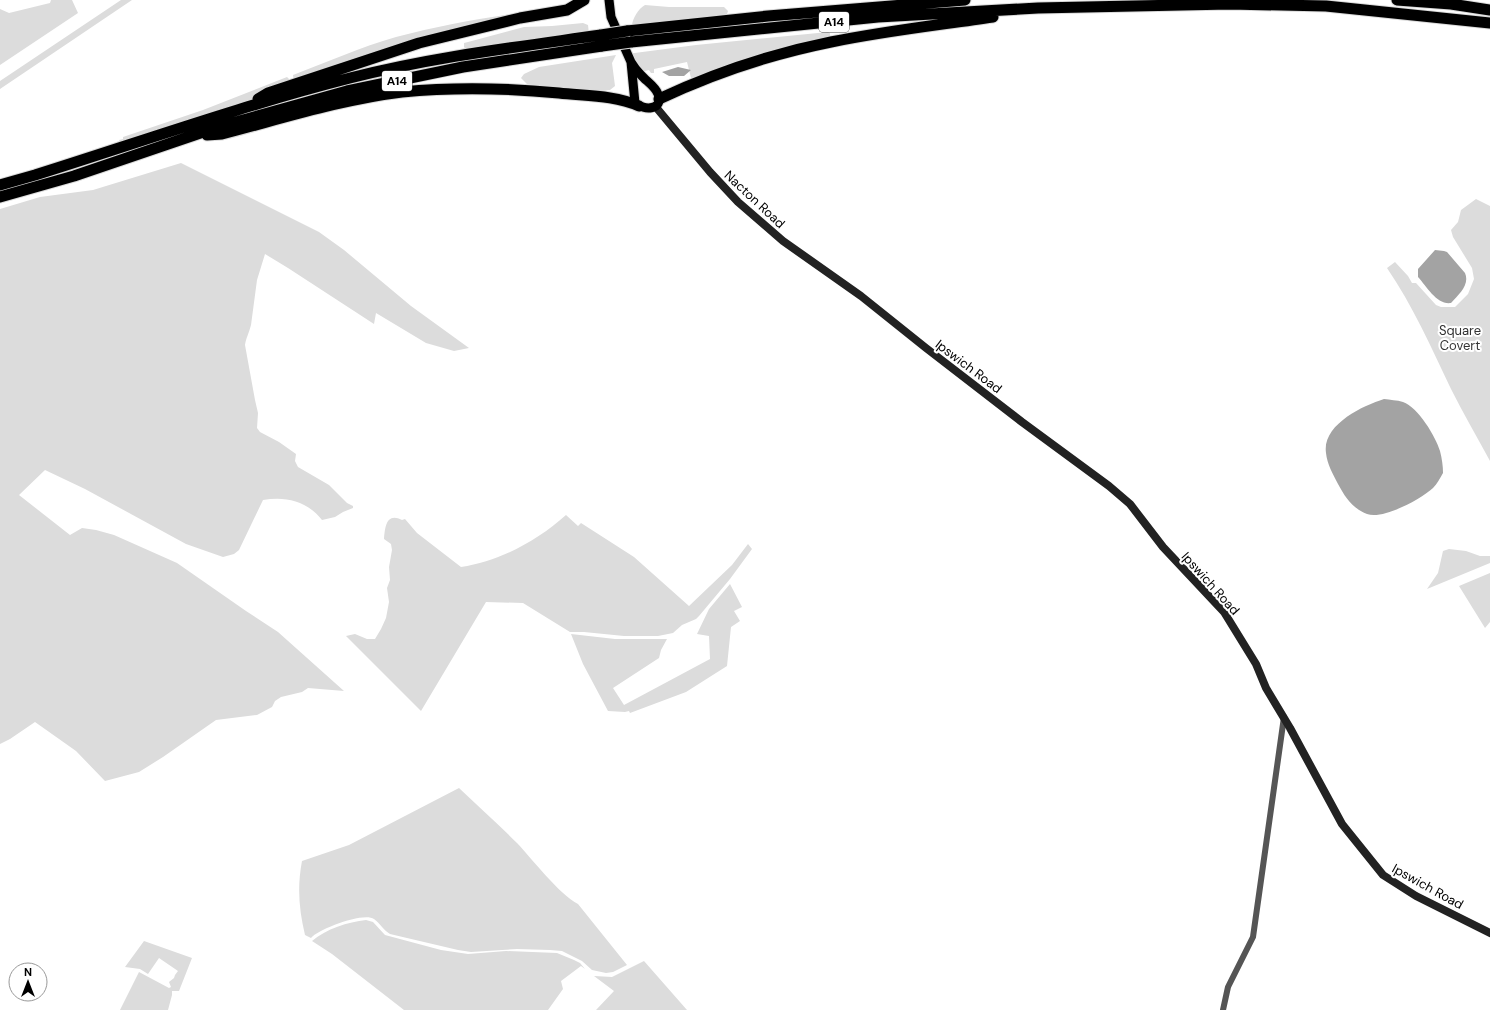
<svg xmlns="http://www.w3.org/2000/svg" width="1490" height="1010" viewBox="0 0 1490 1010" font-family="'DM Sans',sans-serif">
  <rect width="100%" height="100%" fill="#fff"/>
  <path fill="#dcdcdc" d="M51,0H72L78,13L0,65V9L9,13L50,3Z
    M121,0H132L0,89V81Z
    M645,5L669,7H724L728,11L726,17L632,25C633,18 638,9 645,5Z
    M533,11L275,91L165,131L121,145L119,140L123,139V137L203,110L287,77L291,81L294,82L293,75C327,62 361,47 396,37C441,25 486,17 533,11Z
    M583,23L588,25L589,34L468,52L464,47V43L468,42L524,27L552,26Z
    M828,32L830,33V36L826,39L691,78L687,62L654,69V73H651L649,70L645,71L644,75L627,54L696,45Z
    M616,55L612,63L615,86L610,90L594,91L539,86L527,84L521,78L524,74L539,67Z
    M181,163L319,232L344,250L411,306L469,348L454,351L426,343L376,313L374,324L288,268L265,254L257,280L251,325C249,333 246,338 245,345L255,400L258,413L257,428L260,432L279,442L296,454L295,461L298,467L329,485L347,503L353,506V508L343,512L335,517L322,520C307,501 286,496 263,500L239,550L234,554L223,557L186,544L85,489L45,470L19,495L70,535L82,528L96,530L114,535L177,563L246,611L278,632L344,691L308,688L302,692L281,697L275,701L272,707L257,715L216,720L163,757L139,772L105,781L76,751L35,722L10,739L0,744V209L40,197L93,190Z
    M1476,199L1490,206V461C1477,437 1463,413 1451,389C1431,347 1413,306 1387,268L1395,262L1408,276L1412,283H1416L1436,305L1441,307H1455L1468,294L1474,279L1472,268L1453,237L1451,230L1458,222L1461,210Z
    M566,515L578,526L581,523L634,557L689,606L732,565L748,544L752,549L730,579L699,616L696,619L682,625L673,633L658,636H624L584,632H570L523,603L486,602L421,711L346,636L355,634L367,639H375L381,629L386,618L389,602L387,588L390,580L389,567L392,550L391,544L384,539C385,528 386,512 402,520L405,519L417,533L461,567C500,561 537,541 566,515Z
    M1449,549L1466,551L1480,556H1490V563L1427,589L1438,573L1443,551Z
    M1490,573V622L1485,628L1459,586Z
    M730,584L742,607L734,611L740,621L731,627L727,666L686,692L630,713L629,711L625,712L608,711L583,664L571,634L615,639H667L661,650L659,658L613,688L624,705L710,659L709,636L697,634L709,609Z
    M459,788C479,807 498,824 517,843C533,860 558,893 578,904L627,965L613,972L606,973L592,970L582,961L562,951L550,950L517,949L471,952L458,950L390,934C383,930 380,923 374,919C363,912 319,929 311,938L305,935C299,910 297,887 302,861L349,845Z
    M366,920L373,922L385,935L441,950L468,954L506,951L557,953L574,960L580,963L585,969L581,966L561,981L563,989L548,1010H404L332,954L312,941C326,929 348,922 366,920Z
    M144,941L192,958L179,991H172V995L168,1010H120L139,972L169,988L171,987L169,982L174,978L175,975L178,971L159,958L148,974L140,969L125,967Z
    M644,961L687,1010H596L614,991L594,976L612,977Z"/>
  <path fill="#a3a3a3" d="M678,67L691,70L684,76H669L662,72Z
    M1435,250L1444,251L1447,252L1465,273C1470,285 1459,294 1451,303C1437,305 1427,287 1418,277V269Z
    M1384,399C1390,400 1397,400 1403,402C1418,407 1436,437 1440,451C1442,459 1443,466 1443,473C1440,478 1437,484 1433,488C1421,499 1383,520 1367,514C1352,508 1345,497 1338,484C1333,474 1327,464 1326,453C1322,425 1362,406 1384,399Z"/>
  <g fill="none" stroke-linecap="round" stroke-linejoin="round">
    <defs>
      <path id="primary" d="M609,0L611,17L631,62L635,103C644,111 664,110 658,94C655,86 646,81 641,75C637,71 634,67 631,62"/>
      <path id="highway" d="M1397,0L1451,4L1490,10
        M627,31L768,16L965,0
        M631,42L878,17L1038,8L1230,4L1326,6L1490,23
        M258,99L268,93L419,43L520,18L567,10L584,0
        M659,99C714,73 771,54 831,42C884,31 939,25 993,17
        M207,135L222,134C280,119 343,99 402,92C454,87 506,88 559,93C585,96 614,95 639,106
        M0,185L35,175C140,142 244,105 350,78C432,57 517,47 601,35
        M0,197L74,176L218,127L347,91L463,67L602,46"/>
    </defs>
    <use href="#primary" stroke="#dbdbdb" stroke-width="11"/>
    <use href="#highway" stroke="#dbdbdb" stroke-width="13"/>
    <path stroke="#555" stroke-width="6" d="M1223,1010L1228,987L1253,937L1284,717"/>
    <path stroke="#222" stroke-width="8" d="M655,106L710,172L738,202L783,241L861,296L926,348L1022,422L1109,486L1130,504L1163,547L1224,612L1256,664L1266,688L1290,728L1342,824L1383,875L1416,896L1490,933"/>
    <use href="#primary" stroke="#000" stroke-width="9"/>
    <use href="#highway" stroke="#000" stroke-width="11"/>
    <defs>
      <path id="highway-bridge" d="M601,35L627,31
        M602,46L631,42"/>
    </defs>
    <use href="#highway-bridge" stroke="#dbdbdb" stroke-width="13" stroke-linecap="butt"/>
    <use href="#highway-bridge" stroke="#000" stroke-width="11"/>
  </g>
  <g text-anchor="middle" stroke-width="4" stroke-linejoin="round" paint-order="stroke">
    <g fill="#fff" stroke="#4c4c4c" stroke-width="1">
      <rect x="819" y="12" width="30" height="20" rx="3"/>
      <rect x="382" y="71" width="30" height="20" rx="3"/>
    </g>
    <g font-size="12" font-weight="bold" fill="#000">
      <text x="834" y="26">A14</text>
      <text x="397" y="85">A14</text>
    </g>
    <g font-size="13" fill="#000" stroke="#fff">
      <text transform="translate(755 199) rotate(43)" y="5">Nacton Road</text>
      <text transform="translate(969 366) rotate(37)" y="5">Ipswich Road</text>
      <text transform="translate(1211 583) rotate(48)" y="5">Ipswich Road</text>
      <text transform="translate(1428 886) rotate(29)" y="5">Ipswich Road</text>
    </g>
    <g font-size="13" fill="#333" stroke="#fff">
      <text x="1460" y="335">Square<tspan x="1460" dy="15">Covert</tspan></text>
    </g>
  </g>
  <g transform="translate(28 982)"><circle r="19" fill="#ffffff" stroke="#999999"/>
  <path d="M0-3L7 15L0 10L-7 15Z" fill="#000000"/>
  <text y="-6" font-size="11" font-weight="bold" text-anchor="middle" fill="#000000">N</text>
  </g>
</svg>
